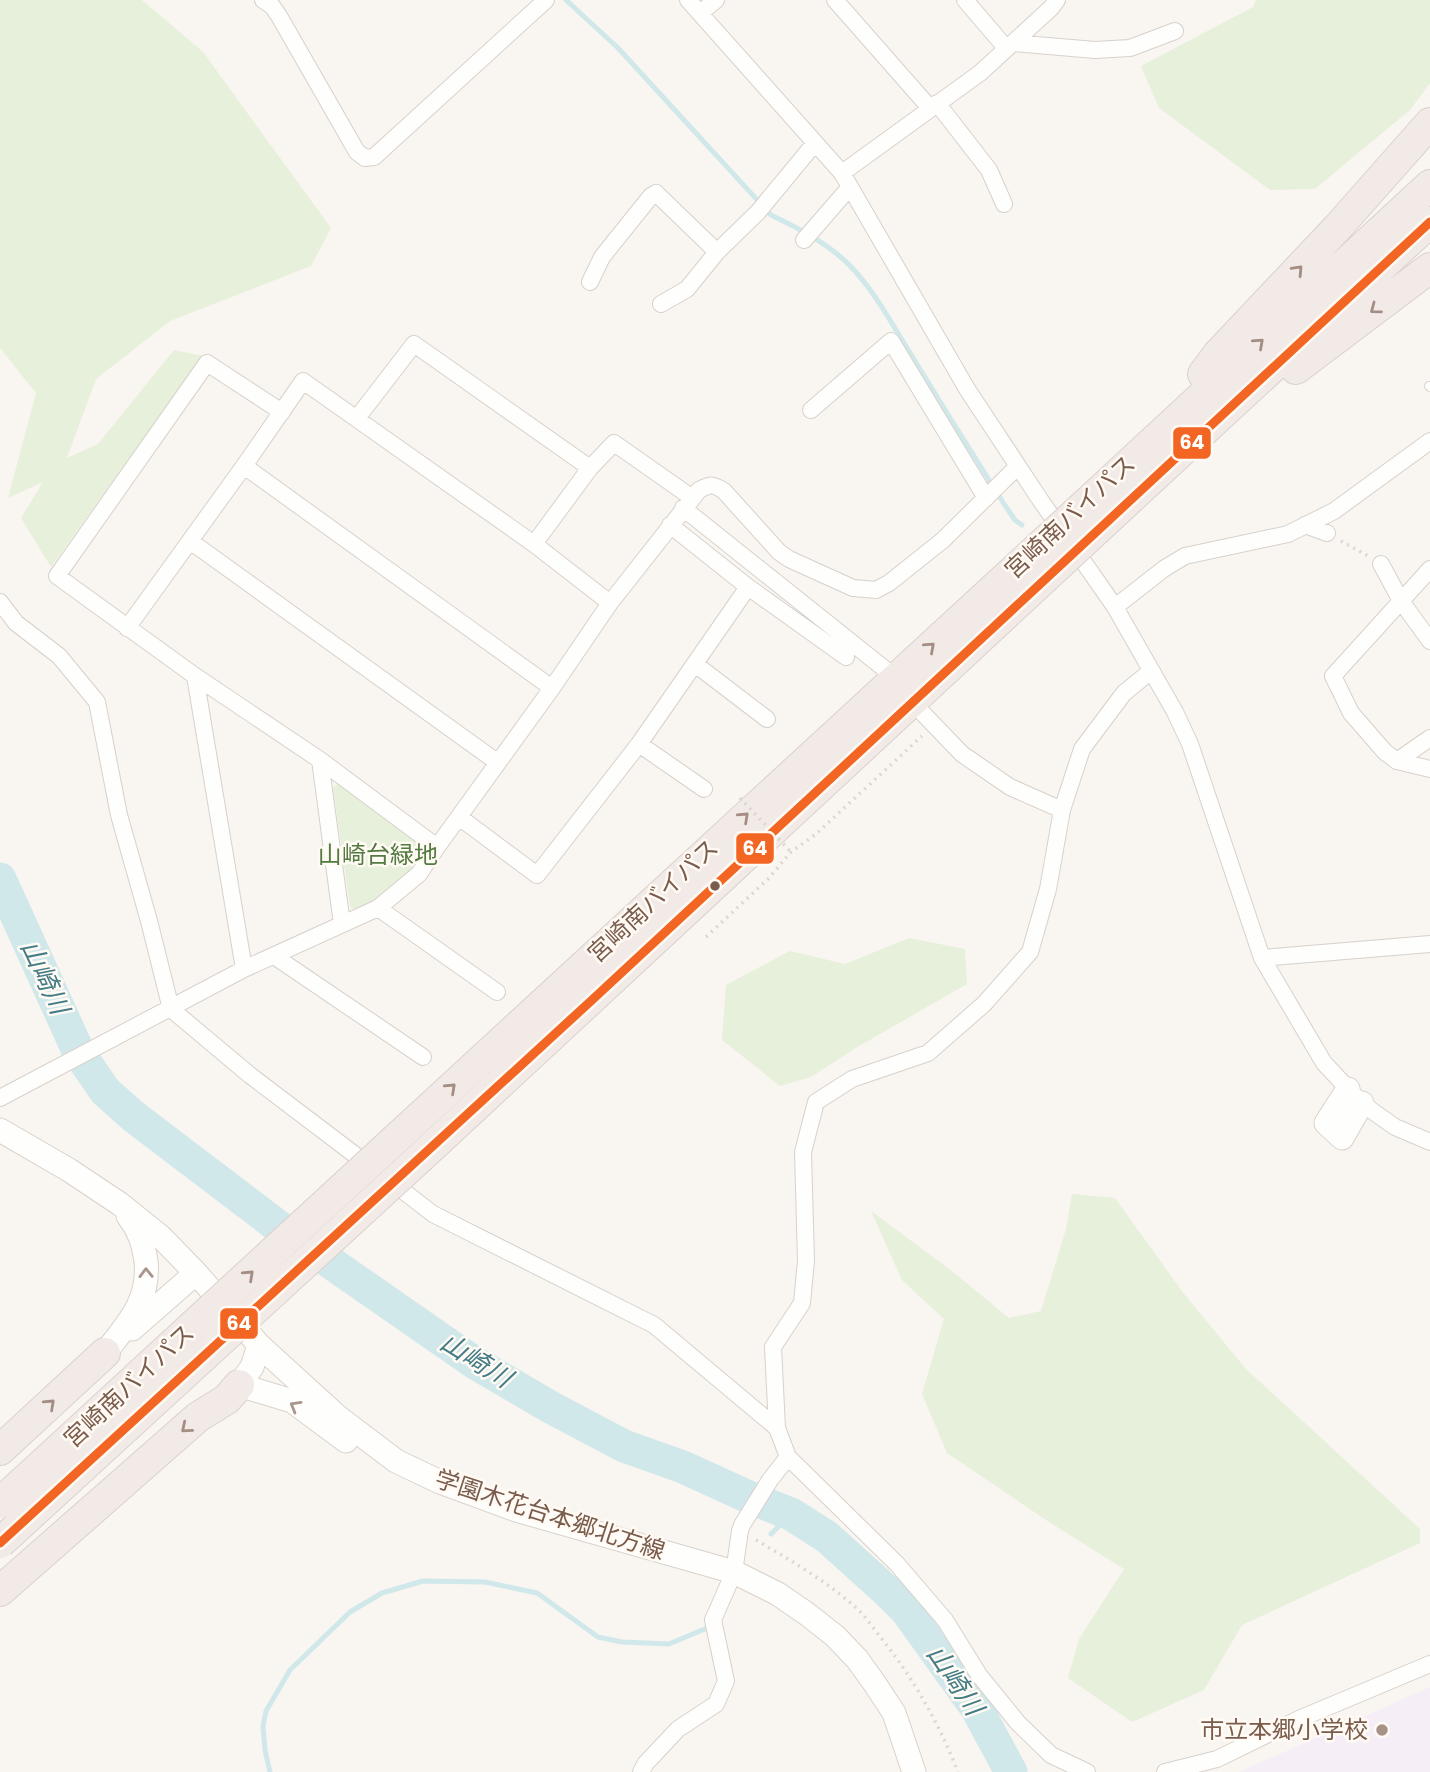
<svg xmlns="http://www.w3.org/2000/svg" width="1430" height="1772" viewBox="0 0 1430 1772" font-family="Poppins,'Noto Sans JP',sans-serif">
  <rect width="100%" height="100%" fill="#f9f5f0"/>
  <path fill="#f6eef6" d="M1430,1687V1772H1239Z"/>
  <path fill="#e7f0db" d="M0,0H142L203,52L331,228L311,266L170,321L96,379L67,458L98,444L174,350L203,356L51,567L21,518L43,482L8,498L36,393L0,348Z
    M1256,0H1430V83L1410,110L1315,189L1270,190L1159,108L1141,66L1253,7Z
    M341,782L422,842L425,858L401,885L361,910L351,908L349,900L333,787Z
    M909,938L965,949L967,984L854,1049L811,1077L780,1086L722,1040L726,985L790,951L845,964Z
    M1072,1194L1115,1198L1184,1294L1246,1369L1420,1529V1543L1242,1625L1204,1690L1132,1722L1068,1678L1079,1639L1124,1569L1049,1522L947,1453L922,1394L944,1319L902,1280L871,1211L952,1271L1009,1318L1041,1311L1066,1229Z"/>
  <g fill="none" stroke-linecap="round" stroke-linejoin="round">
    <path stroke="#d0e8ea" stroke-width="5" d="M566,0L618,48L771,215C800,229 833,246 855,271C879,298 896,331 915,361C945,410 975,458 1006,507L1015,520L1022,525
      M771,1534L791,1514
      M270,1772L265,1750L263,1726L266,1711L290,1670L350,1612L382,1593L423,1581L485,1582L537,1593L598,1637L622,1642L669,1644L707,1628"/>
    <path stroke="#d0e8ea" stroke-width="33" d="M0,879L79,1053L105,1091L133,1116L275,1224L475,1363L552,1408L624,1446L683,1467L753,1499L791,1514L827,1537L889,1593L906,1610L977,1709L1011,1772"/>
    <defs>
      <path id="lane" d="M1429,386L1430,387"/>
      <path id="street" d="M263,0L272,6L279,16L357,152L365,158L374,157L546,0
        M688,0L842,173L967,389L1041,501L1115,607L1175,712L1190,744L1262,958L1324,1063L1353,1094L1371,1110L1395,1127L1430,1142
        M835,0L930,108
        M965,0L1006,48
        M700,13L716,0
        M1013,43L1095,50L1130,48L1175,31
        M937,103L989,170L1004,204
        M842,173L980,73L1051,8L1057,0
        M804,240L850,187
        M590,282L602,257L651,196L656,193L717,252
        M661,304L687,289L717,252L758,212L815,143
        M811,410L891,341L986,498
        M282,412L207,363L57,576L195,676L320,760L437,847
        M357,418L414,344L590,468
        M244,466L552,688
        M683,508L896,678
        M670,525L748,587L846,657
        M1305,525L1327,533
        M190,541L497,762
        M534,544L590,468L614,443L691,497
        M1381,564L1401,601L1430,641
        M1430,569L1333,676L1351,713L1385,752L1397,761L1430,738
        M0,602L16,623L59,656L97,702L119,815L149,921L171,1009L251,1076L371,1167
        M1115,607L1165,568L1185,556L1288,534L1334,511L1430,441
        M127,628L244,466L303,381L534,544L610,603
        M695,664L767,719
        M195,676L244,969
        M912,702L962,754L1010,787L1062,810
        M639,744L704,789
        M320,760L342,924
        M1397,761L1430,769
        M459,817L537,875L639,744L748,587
        M378,908L497,992
        M274,956L423,1057
        M1262,958L1430,944
        M0,1098L244,969L378,908L419,874L437,847L552,688L610,603L699,490C711,484 713,484 724,491L779,552L789,559L853,588L876,590L889,583L943,540L1017,467
        M389,1180L433,1214L654,1325L777,1428
        M641,1772L646,1763L678,1729L716,1704L726,1681L713,1620L734,1572L740,1531L742,1525L770,1480L788,1457
        M1087,1772L1051,1755L1018,1723L979,1675L945,1620L897,1564L788,1457L777,1428L773,1347L802,1303L806,1261L803,1152L816,1102L852,1079L928,1053L984,1004L1030,952L1048,889L1062,810L1082,749L1124,693L1151,671
        M1165,1772L1217,1759L1299,1719L1430,1664"/>
      <path id="secondary" d="M1348,1089L1326,1123L1342,1138L1362,1103
        M0,1130L69,1170L120,1204L161,1237L196,1273L259,1345L338,1417L396,1461L440,1482L516,1510L734,1572L778,1594L807,1614L835,1636L857,1659L875,1684L894,1713L914,1772
        M132,1329L196,1273
        M259,1345L252,1367L239,1385L292,1401L346,1441
        M105,1353C128,1323 150,1301 146,1261C143,1242 139,1230 128,1216"/>
      <path id="highway" d="M1296,369L1430,268
        M1203,374L1218,354L1338,227L1430,123
        M1119,473L1430,185
        M1131,498L1430,222
        M401,1134L977,604
        M421,1157L992,627
        M0,1450L105,1353
        M0,1591L198,1417L227,1399L239,1385"/>
    </defs>
    <use href="#lane" stroke="#d7d1cb" stroke-width="10"/>
    <use href="#street" stroke="#d7d1cb" stroke-width="18"/>
    <use href="#secondary" stroke="#d9d2cb" stroke-width="25"/>
    <use href="#highway" stroke="#dad1cc" stroke-width="32"/>
    <path stroke="#dcd5d0" stroke-width="3.5" stroke-dasharray="2 5" stroke-linecap="butt" d="M1341,541L1368,556
      M706,937L768,879L791,852L816,834L922,736
      M756,1540C790,1560 823,1579 853,1605C863,1613 870,1624 878,1634C912,1676 938,1721 958,1772"/>
    <use href="#lane" stroke="#fefefd" stroke-width="8"/>
    <use href="#street" stroke="#fefefd" stroke-width="16"/>
    <use href="#secondary" stroke="#fefefd" stroke-width="23"/>
    <use href="#highway" stroke="#f2eae7" stroke-width="30"/>
    <defs>
      <path id="highway-bridge" d="M977,604L1119,473
        M992,627L1131,498
        M0,1503L401,1134
        M0,1543L421,1157"/>
    </defs>
    <use href="#highway-bridge" stroke="#dad1cc" stroke-width="32" stroke-linecap="butt"/>
    <path stroke="#dcd5d0" stroke-width="3.5" stroke-dasharray="2 5" stroke-linecap="butt" d="M740,798L791,852"/>
    <use href="#highway-bridge" stroke="#f2eae7" stroke-width="30"/>
    <defs>
      <path id="bus-1" d="M0,1543L592,1000L1430,222"/>
    </defs>
    <use href="#bus-1" stroke="#fffaf3" stroke-width="14"/>
    <use href="#bus-1" stroke="#f26522" stroke-width="9"/>
  </g>
  <defs><path id="oneway-chevron" d="M-2-3.5L2.5 0L-2 3.5" fill="none" stroke-width="1.6" stroke-linecap="round" stroke-linejoin="round" transform="scale(1.75)"/></defs>
  <g stroke="#a48e83">
    <use href="#oneway-chevron" transform="translate(1298 270) rotate(-47)"/>
    <use href="#oneway-chevron" transform="translate(1375 309) rotate(143)"/>
    <use href="#oneway-chevron" transform="translate(1259 343) rotate(-42)"/>
    <use href="#oneway-chevron" transform="translate(930 647) rotate(-42)"/>
    <use href="#oneway-chevron" transform="translate(744 817) rotate(-43)"/>
    <use href="#oneway-chevron" transform="translate(451 1088) rotate(-43)"/>
    <use href="#oneway-chevron" transform="translate(249 1275) rotate(-43)"/>
    <use href="#oneway-chevron" transform="translate(50 1404) rotate(-43)"/>
    <use href="#oneway-chevron" transform="translate(186 1428) rotate(140)"/>
  </g>
  <g stroke="#a8958b">
    <use href="#oneway-chevron" transform="translate(146 1273) rotate(-91)"/>
    <use href="#oneway-chevron" transform="translate(295 1406) rotate(-150)"/>
  </g>
  <circle fill="#7a5c4d" stroke="#fffaf3" stroke-width="2.5" cx="715" cy="886" r="6"/>
  <circle fill="#a69286" stroke="#fffaf3" stroke-width="2.5" cx="1382" cy="1730" r="7"/>
  <g text-anchor="middle" stroke-width="5" stroke-linejoin="round" paint-order="stroke">
    <g font-size="24" fill="#7a5c4d" stroke="#fffaf3">
      <text transform="translate(1070 517) rotate(-43)" y="8">宮崎南バイパス</text>
      <text transform="translate(653 901) rotate(-43)" y="8">宮崎南バイパス</text>
      <text transform="translate(129 1386) rotate(-43)" y="8">宮崎南バイパス</text>
      <text transform="translate(550 1515) rotate(18)" y="8">学園木花台本郷北方線</text>
    </g>
    <g font-size="24" fill="#537a41" stroke="#fffaf3">
      <text x="378" y="863">山崎台緑地</text>
    </g>
    <g font-size="24" fill="#7a5c4d" stroke="#fffaf3" text-anchor="end">
      <text x="1368" y="1738">市立本郷小学校</text>
    </g>
    <g font-size="26" font-style="italic" fill="#437c86" stroke="#fffaf3">
      <text transform="translate(45 977) rotate(65)" y="9">山崎川</text>
      <text transform="translate(476 1360) rotate(32)" y="9">山崎川</text>
      <text transform="translate(955 1680) rotate(56)" y="9">山崎川</text>
    </g>
  </g>
  <g stroke="#fffaf3" stroke-width="2.5">
    <rect x="1172" y="426" width="40" height="34" rx="7" fill="#f26522"/>
    <rect x="735" y="832" width="40" height="33" rx="7" fill="#f26522"/>
    <rect x="219" y="1307" width="40" height="33" rx="7" fill="#f26522"/>
  </g>
  <g font-size="19" text-anchor="middle" font-weight="bold" fill="#fff">
    <text x="1192" y="449">64</text>
    <text x="755" y="855">64</text>
    <text x="239" y="1330">64</text>
  </g>
</svg>
